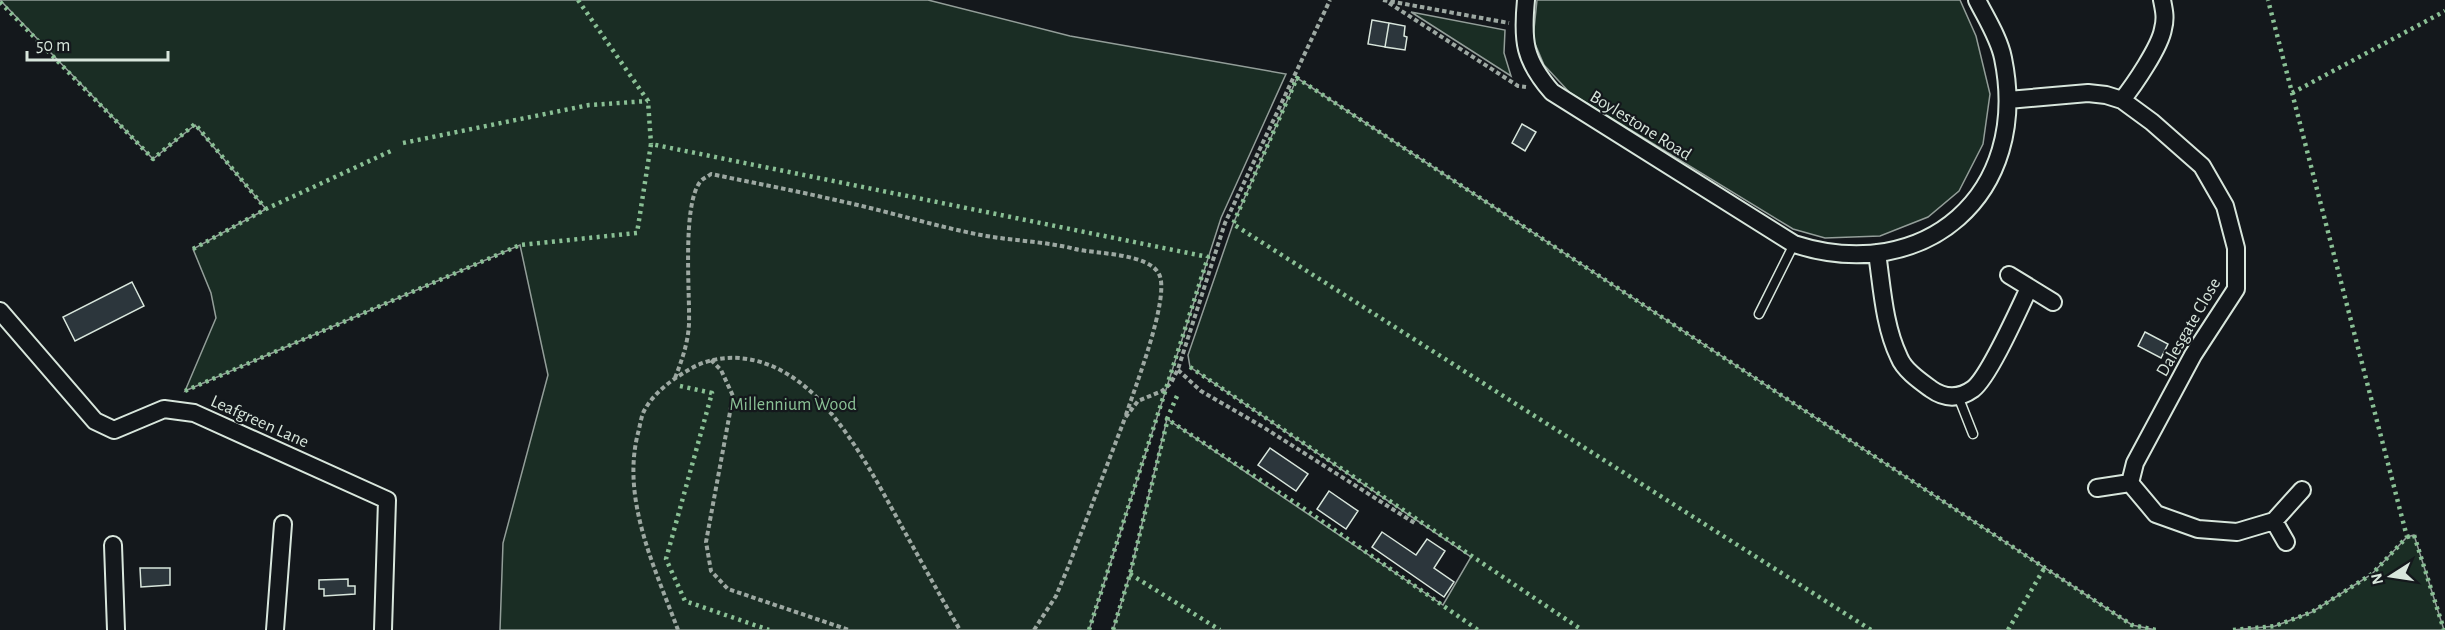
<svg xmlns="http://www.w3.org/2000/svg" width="2445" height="630" viewBox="0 0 2445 630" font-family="'Alegreya Sans',sans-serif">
  <rect width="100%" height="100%" fill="#14181c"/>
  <path fill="#1a2d24" stroke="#939e99" stroke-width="1.5" d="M0,0H928L1070,36L1286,74L1221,218L1089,630H500L503,543L548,375L520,245L185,391L216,318L211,293L193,249L266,209L195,125L153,159Z
    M1537,0H1960L1976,36L1990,94L1983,144L1959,191L1928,217L1880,236L1825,238L1793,229L1570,93L1544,65L1533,39Z
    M1411,12L1505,30L1504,53L1511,76Z
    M1297,78L2132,625L2156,630H1113L1130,574L1167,419L1443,605L1471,557L1190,367L1188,355L1233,224Z
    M2414,535L2444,630H2233L2275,626L2312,612L2372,574L2407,537Z"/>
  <path fill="#2c363c" stroke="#d8e6dc" stroke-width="1.5" d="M1372,20L1389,23L1385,47L1368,44Z
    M1389,23L1405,26L1404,36L1407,37L1405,50L1385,47Z
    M1522,124L1536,132L1525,151L1512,143Z
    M132,282L144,306L75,341L63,317Z
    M2145,332L2168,344L2161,358L2138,346Z
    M1270,448L1308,474L1296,491L1258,465Z
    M1329,491L1358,511L1346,529L1317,509Z
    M1382,532L1416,555L1427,539L1445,551L1434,568L1454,582L1444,597L1372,547Z
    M140,568H170V585L141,587Z
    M348,579V586H355V594L324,596V589H319V580Z"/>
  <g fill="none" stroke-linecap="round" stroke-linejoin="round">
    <defs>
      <path id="lane" d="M1759,314L1794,244
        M1958,396L1973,434"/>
      <path id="street" d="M1526,0C1522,41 1524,60 1552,92L1794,244C1925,286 2031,194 2003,58C1999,38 1986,18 1977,0
        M2008,100L2088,93L2106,95L2122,100L2152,122L2202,166L2225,206L2236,248V289L2193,355L2135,463L2130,483L2156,514L2198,529L2237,532L2274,521L2302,490
        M2122,100C2134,85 2160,47 2163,29C2166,18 2164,10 2162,0
        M1877,253C1882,287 1884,326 1899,357C1904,370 1920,381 1931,389C1945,399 1959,399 1973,389C1989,377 2019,309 2029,288
        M2009,275L2053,302
        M0,311L95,421L114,430L164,409L194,413L387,500L383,630
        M2097,488L2130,483
        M2274,521L2286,542
        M113,545L116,630
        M275,630L283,524"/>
    </defs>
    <use href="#lane" stroke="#d8e6dc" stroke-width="11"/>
    <use href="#street" stroke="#d8e6dc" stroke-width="20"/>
    <path stroke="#9da8a2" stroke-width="4" stroke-dasharray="4.5 3" stroke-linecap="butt" d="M1383,0L1509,23
      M1389,3L1518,86L1526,87
      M711,360L721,370L733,396L706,542L711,571L728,589L849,630
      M1178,370L1201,391L1263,427L1416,524
      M675,378C682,360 688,343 689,324C690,293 682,206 700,182C702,179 707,177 711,174C754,183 797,191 840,201C887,211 934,226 981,235C1012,241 1044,241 1075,249C1096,254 1148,253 1159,274C1171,297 1133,392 1125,418
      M678,630C655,568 621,500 638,433C640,426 641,417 644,411C654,392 673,379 690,369C721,351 759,356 789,375C837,404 875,478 902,527C921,561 940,596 960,630
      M1034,630L1056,596L1069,565L1125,418L1138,401L1162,391L1171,383L1178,369L1225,223L1330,0"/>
    <use href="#lane" stroke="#14181c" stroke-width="8"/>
    <use href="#street" stroke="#14181c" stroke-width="16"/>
    <path stroke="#8ac095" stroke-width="4.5" stroke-dasharray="3 4.5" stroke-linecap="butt" d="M578,0L648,101L651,144
      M0,2L153,159L195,124L266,209
      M2292,93L2445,11
      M403,143L589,105L648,101
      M193,249L266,209L393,150
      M1190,367L1582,630
      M680,386L712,393L666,559L685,601L769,630
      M185,391L520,245L637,233L651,144L1208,257L1089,630
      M1177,396L1167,419L1303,508L1478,630
      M2407,537L2414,535L2444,630
      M1130,574L1220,630
      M1113,630L1130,574L1168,418
      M1871,630L1233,224L1297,78L2132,625L2156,630
      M2008,630L2045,567
      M2233,630L2275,626L2312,612L2372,574L2407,537L2268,0"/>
  </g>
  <g text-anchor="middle" stroke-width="4.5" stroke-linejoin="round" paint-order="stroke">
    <g font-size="18" fill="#d8e6dc" stroke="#14181c">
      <text transform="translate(1641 125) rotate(32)" y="6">Boylestone Road</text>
      <text transform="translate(2188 327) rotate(-60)" y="6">Dalesgate Close</text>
      <text transform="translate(260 421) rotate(24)" y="6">Leafgreen Lane</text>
    </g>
    <g font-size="18" fill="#8ac095" stroke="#14181c">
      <text x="793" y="410">Millennium Wood</text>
    </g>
  </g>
  <g transform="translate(2391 576) rotate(258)" stroke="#14181c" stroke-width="4.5" paint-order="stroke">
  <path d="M0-4.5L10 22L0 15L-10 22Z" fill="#d8e6dc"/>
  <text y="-9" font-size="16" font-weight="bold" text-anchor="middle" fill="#d8e6dc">N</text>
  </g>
  <path d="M27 51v9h141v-9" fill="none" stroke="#d8e6dc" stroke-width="3"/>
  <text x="36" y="51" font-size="18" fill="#d8e6dc" stroke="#14181c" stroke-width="4.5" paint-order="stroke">50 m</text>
</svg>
